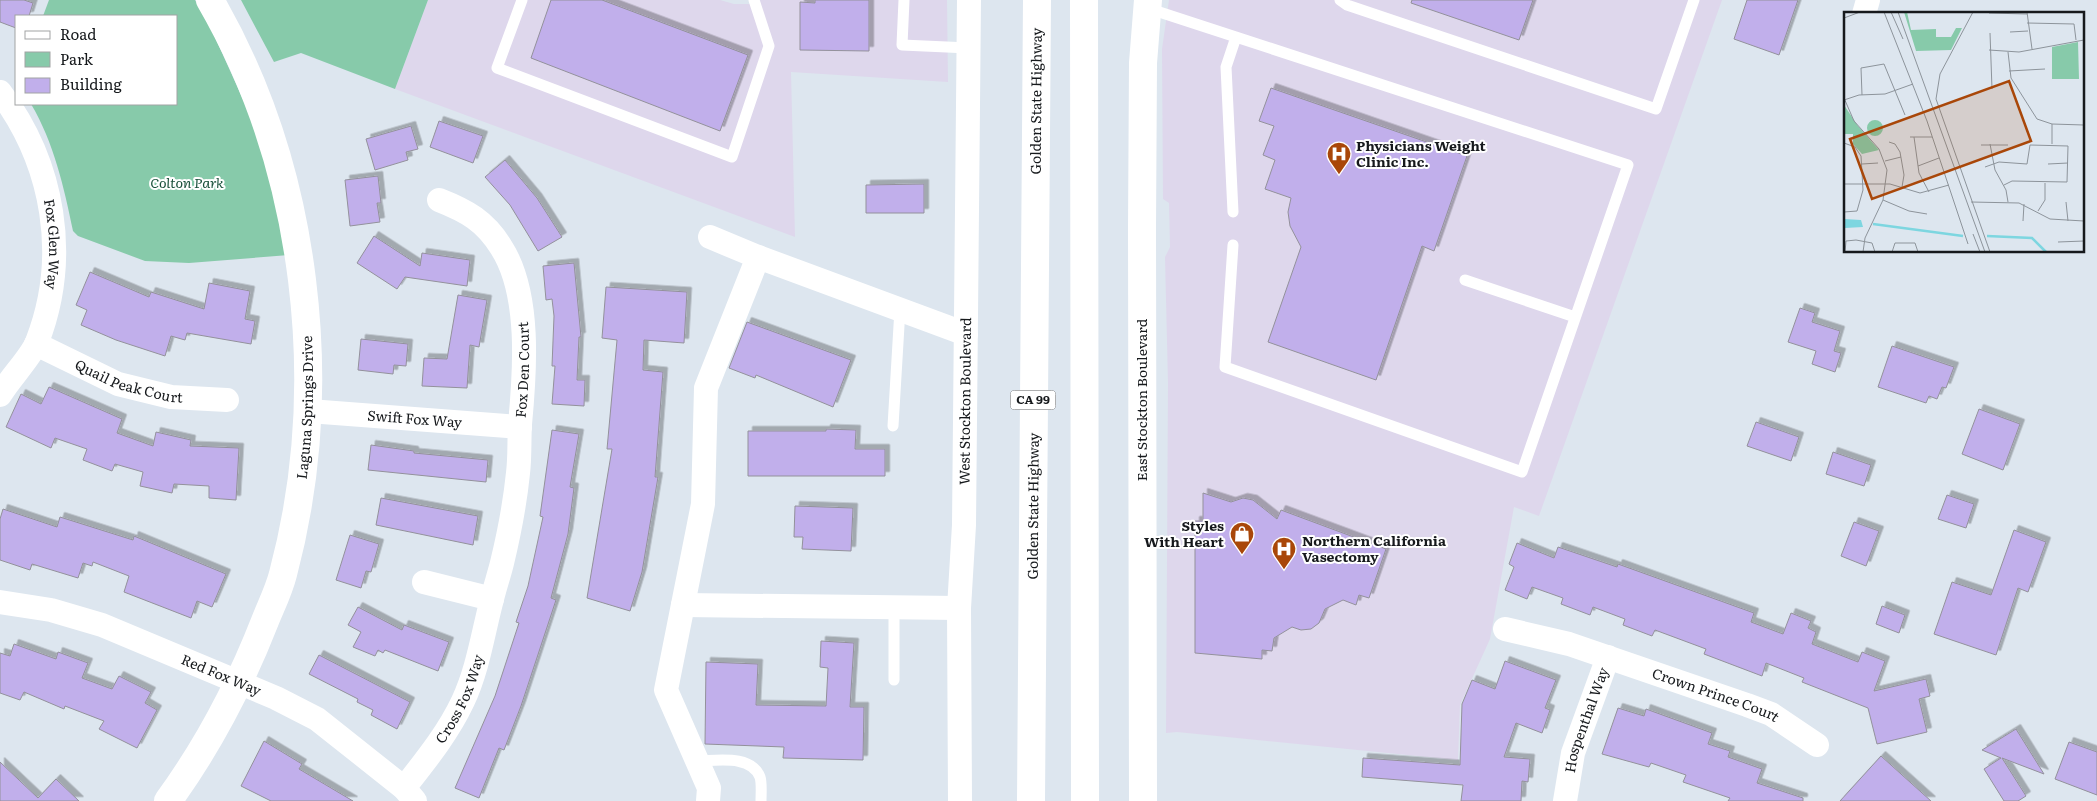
<svg xmlns="http://www.w3.org/2000/svg" width="2097" height="801" viewBox="0 0 2097 801" font-family="Literata,serif">
  <defs>
    <filter id="shadow"><feDropShadow dx="4.5" dy="-4.5" stdDeviation="0" flood-color="#0004"/></filter>
  </defs>
  <rect width="100%" height="100%" fill="#dde6ef"/>
  <path fill="#ded7ec" d="M428,0H720L734,4H751L761,0H947L948,82L791,72L795,237L395,89Z
    M1169,0H1722L1539,516L1514,507L1490,639L1460,705L1458,760L1177,732L1166,733L1168,383L1165,257L1170,247L1169,203L1163,199L1162,49Z"/>
  <path fill="#87caaa" d="M49,0H195L214,35L246,106L274,182L289,255L189,263L145,261L78,236L73,231C64,187 54,143 31,104H176V16H43Z
    M241,0H428L395,89L301,53L274,62Z"/>
  <path fill="#c1afeb" stroke="#93919b" filter="url(#shadow)" d="M0,0H24L33,3L29,16H16V28L0,22Z
    M551,0H602L748,55L720,131L531,58Z
    M815,0H869V51L800,50V2L815,3Z
    M1412,0H1533L1519,40L1411,3Z
    M1747,0H1798L1779,55L1734,39Z
    M1271,88L1467,156L1434,251L1422,246L1376,380L1268,342L1301,247L1290,226L1288,212L1291,198L1265,189L1275,160L1263,155L1274,126L1259,121Z
    M439,121L483,136L473,163L430,147Z
    M411,126L418,149L406,152L408,160L375,170L366,139Z
    M505,160L537,198L562,237L538,251L510,205L485,177Z
    M378,176L381,203H377L380,222L350,226L345,180Z
    M924,184V213H866V185Z
    M374,236L420,266L422,253L470,260L467,286L405,277L397,289L357,263Z
    M574,263L581,337H579L577,380H585L584,406L552,404L555,366H552L554,316L552,299L546,300L543,266Z
    M90,272L149,297L151,292L204,309L209,283L250,291L245,319L255,321L251,344L187,333L185,340L171,336L165,356L116,340L81,325L87,310L76,305Z
    M606,287L687,292L684,343L644,340L643,370L663,372L655,477H658L642,572L630,611L587,598L612,449H607L617,340L602,338Z
    M458,295L487,300L479,347L470,345L467,388L422,386L424,358L447,359Z
    M1800,308L1815,313L1812,322L1840,331L1834,351L1841,353L1835,372L1812,364L1816,351L1788,342Z
    M747,322L851,360L833,407L756,375L755,378L729,368Z
    M361,339L408,344L406,366L394,365L393,374L358,370Z
    M1892,346L1954,367L1946,388L1942,387L1937,399L1929,396L1926,403L1878,387Z
    M49,387L122,419L117,433L153,446L156,432L191,440L190,446L239,448L236,500L209,498V486L174,484L172,493L140,486L143,472L115,464L112,471L83,460L87,449L55,438L51,448L6,427L21,394L41,404Z
    M1979,409L2020,424L2003,470L1962,454Z
    M1756,422L1799,437L1791,461L1747,446Z
    M826,429L856,430L855,449H885V476H748V431H826Z
    M552,430L579,434L570,487L574,488L568,534L551,598L556,600L521,706L504,750L499,748L479,798L455,788L495,696L519,623L516,622L528,586L543,517L540,516Z
    M371,445L414,451V453L488,460L486,482L368,470Z
    M1833,452L1871,465L1864,486L1826,474Z
    M1203,493L1231,502L1243,498L1253,500L1277,519L1281,510L1386,549L1369,598L1359,595L1356,605L1343,600L1325,609L1319,623L1311,629L1301,630L1292,627L1274,638L1272,651L1262,650V659L1195,653V521H1203Z
    M1947,495L1974,504L1966,528L1938,519Z
    M381,498L478,516L473,545L376,525Z
    M795,506L853,508L851,551L802,549L803,537H794Z
    M3,509L57,527L60,517L133,540L134,536L226,574L212,607L197,601L191,618L124,592L129,576L93,562L92,566L83,563L78,578L32,564L30,570L0,560V519Z
    M1854,522L1879,531L1866,566L1841,556Z
    M2014,530L2046,542L2028,592L2018,588L1996,655L1934,634L1952,582L1991,595Z
    M350,535L379,544L371,572L366,571L361,588L336,580Z
    M1517,543L1554,558L1558,547L1617,567L1618,564L1754,613L1751,622L1783,634L1791,613L1811,621L1808,628L1816,632L1812,644L1858,662L1862,652L1885,661L1874,691L1926,679L1930,696L1919,699L1927,732L1877,744L1868,708L1802,682L1804,678L1766,663L1762,676L1704,654L1706,649L1655,630L1652,636L1623,625L1625,619L1593,607L1590,615L1561,604L1563,598L1532,587L1527,599L1505,590L1514,567L1509,564Z
    M1882,606L1905,615L1899,633L1876,624Z
    M358,607L402,630L404,625L449,642L438,671L385,650L383,653L378,650L375,656L353,647L361,632L348,625Z
    M821,641L854,643L850,707H864L863,760L783,758L784,747L705,744L706,662L758,664L756,705L826,706L828,668L820,667Z
    M14,644L56,659L58,652L88,663L82,678L112,689L119,676L151,692L145,703L157,710L137,748L99,729L104,721L65,706L64,709L24,692L20,700L0,693V653L10,656Z
    M319,655L410,702L397,729L371,715L373,710L357,702L358,699L309,674Z
    M1505,661L1556,680L1545,708L1550,710L1542,733L1516,723L1504,757L1530,759L1528,782L1522,781L1521,801H1461L1463,785L1362,777L1363,758L1460,765L1462,704L1472,680L1495,689Z
    M1618,708L1644,716L1646,709L1712,733L1708,744L1730,751L1728,757L1762,769L1757,783L1803,798V801H1728L1730,798L1683,782L1686,775L1651,763L1649,767L1602,754Z
    M2016,729L2044,774L2002,758L2026,796L2018,801H2004L1984,769L2001,758L1982,750Z
    M264,741L302,764L299,769L353,801H271L241,786Z
    M2069,742L2097,752V795L2055,779Z
    M1881,756L1931,801H1840Z
    M0,762L38,798L56,779L79,801H0Z"/>
  <g fill="none" stroke-linecap="round" stroke-linejoin="round">
    <path stroke="#fff" stroke-width="11" d="M522,0L497,68L732,157L769,46L754,0
      M904,0L902,45L969,48
      M1340,0L1347,5L1656,109L1694,0
      M1147,8L1628,165L1522,472L1225,367L1233,245
      M1233,212L1226,67L1236,37
      M1465,280L1575,317
      M893,426L900,309
      M894,680V607
      M697,761C716,761 751,754 760,777C762,783 761,794 761,801"/>
    <g stroke="#fff" stroke-width="24">
      <path d="M1864,14L1868,0"/>
      <path id="s1" d="M0,92C54,164 70,257 37,342C31,357 10,378 0,395"/>
      <path d="M710,237L758,257L966,334"/>
      <path id="s2" d="M36,344L118,384L171,397L227,400"/>
      <path id="s3" d="M309,411L520,427"/>
      <path d="M424,582L492,599"/>
      <path id="s4" d="M0,602L51,610L102,625L276,698L317,719L404,788L415,801"/>
      <path d="M683,605L959,608"/>
      <path id="s5" d="M1505,629L1569,644L1747,705L1771,714L1817,745"/>
      <path id="s6" d="M404,788C426,760 448,733 463,701C478,669 483,633 492,599C495,587 499,575 502,563C509,534 515,503 518,473C520,457 519,441 520,424C525,372 531,293 501,247C485,221 467,211 439,200"/>
      <path d="M708,801L709,788L666,690L703,504L706,388L758,257"/>
      <path id="s7" d="M960,801L959,608L964,525L969,0"/>
      <path id="s8" d="M1565,801L1573,753L1608,657"/>
    </g>
    <g stroke="#fff" stroke-width="28">
      <path id="s9" d="M168,801C208,746 240,685 265,621C271,606 279,590 283,574C333,386 308,169 210,0"/>
      <path d="M1143,801L1142,228L1143,63L1148,0"/>
    </g>
    <g stroke="#fff" stroke-width="28">
      <path d="M1084,0L1085,801"/>
      <path id="s10" d="M1031,801L1037,0"/>
    </g>
  </g>
  <defs>
    <symbol id="hospital-pin" viewBox="-11 -11 22 30"><path d="M0 17L-7.5 6A9.5 9.5 0 1 1 7.5 6Z" fill="#a94709" stroke="#fff"/><path d="M-5-5h3v3.5h4V-5h3V5h-3V1.5h-4V5h-3Z" fill="#fff"/></symbol>
    <symbol id="shop-pin" viewBox="-11 -11 22 30"><path d="M0 17L-7.5 6A9.5 9.5 0 1 1 7.5 6Z" fill="#a94709" stroke="#fff"/><path d="M-5-2.5h2.3a2.7 3.5 0 0 1 5.4 0H5L5.5 6h-11ZM-1.5-2.5h3a1.5 2.3 0 0 0-3 0Z" fill="#fff"/></symbol>
  </defs>
  <g fill-rule="evenodd">
    <use href="#hospital-pin" x="1325" y="140" width="28" height="38"/>
    <use href="#shop-pin" x="1228" y="520" width="28" height="38"/>
    <use href="#hospital-pin" x="1270" y="535" width="28" height="38"/>
  </g>
  <g text-anchor="middle" stroke-width="4" stroke-linejoin="round" paint-order="stroke">
    <rect fill="#fff" stroke="#5c5e60" stroke-width="1" x="1010.5" y="390.5" width="45" height="19" rx="4"/>
    <g font-size="12" font-weight="bold" fill="#16191c">
      <text x="1033" y="404">CA 99</text>
    </g>
    <g font-size="14" fill="#16191c" stroke="#fff">
      <text dy="5" stroke="none"><textPath href="#s10" startOffset="700">Golden State Highway</textPath></text>
      <text dy="5" stroke="none"><textPath href="#s1" startOffset="164">Fox Glen Way</textPath></text>
      <text dy="5" stroke="none"><textPath href="#s6" startOffset="444">Fox Den Court</textPath></text>
      <text dy="5" stroke="none"><textPath href="#s2" startOffset="101">Quail Peak Court</textPath></text>
      <text transform="translate(1142 400) rotate(-90)" y="5">East Stockton Boulevard</text>
      <text dy="5" stroke="none"><textPath href="#s7" startOffset="400">West Stockton Boulevard</textPath></text>
      <text dy="5" stroke="none"><textPath href="#s9" startOffset="424">Laguna Springs Drive</textPath></text>
      <text dy="5" stroke="none"><textPath href="#s3" startOffset="106">Swift Fox Way</textPath></text>
      <text dy="5" stroke="none"><textPath href="#s10" startOffset="295">Golden State Highway</textPath></text>
      <text dy="5" stroke="none"><textPath href="#s4" startOffset="234">Red Fox Way</textPath></text>
      <text dy="5" stroke="none"><textPath href="#s5" startOffset="221">Crown Prince Court</textPath></text>
      <text dy="5" stroke="none"><textPath href="#s6" startOffset="106">Cross Fox Way</textPath></text>
      <text dy="5" stroke="none"><textPath href="#s8" startOffset="84">Hospenthal Way</textPath></text>
    </g>
    <g font-size="14" font-weight="bold" fill="#16191c" stroke="#fff" text-anchor="start">
      <text x="1356" y="151">Physicians Weight<tspan x="1356" dy="16">Clinic Inc.</tspan></text>
      <text x="1224" y="531" text-anchor="end">Styles<tspan x="1224" dy="16">With Heart</tspan></text>
      <text x="1302" y="546">Northern California<tspan x="1302" dy="16">Vasectomy</tspan></text>
    </g>
    <g font-size="14" font-style="italic" fill="#19503a" stroke="#fff">
      <text x="187" y="188">Colton Park</text>
    </g>
  </g>
  <g transform="translate(1844 12)">
    <rect width="240" height="240" fill="#dde6ef"/>
    <path d="M60,0H63L67,18L92,17V25H107L112,16H118L107,38L72,39L77,55ZM234,30L235,67H208V35ZM0,93L14,114L35,138L18,142L9,132V122H0ZM23 116a8 8 0 1 1 16 0a8 8 0 1 1-16 0Z" fill="#87caaa"/>
    <path d="M0,207L17,208L19,215L1,216Z" fill="#7dd6e0"/>
    <path fill="none" stroke="#7dd6e0" stroke-width="2.5" d="M29,212L119,224M143,224L188,226L202,240"/>
    <path fill="none" stroke="#8d949b" stroke-width="1" d="M40,0L83,109L124,232M47,0L59,27M54,0L141,240M129,0L96,62L92,87L146,240M183,0L188,37M145,1L183,2M0,6L16,0M183,11L230,12L232,28M166,20L184,19M146,21L148,77M145,38L175,40L240,28M164,40L167,66L193,107L208,112L240,113M165,59L201,57M18,83L17,56L40,52L61,103M0,86L10,109L35,137L43,158L39,188L21,226L19,240M0,88L15,83L41,82L69,72M66,125H88M70,125L75,161L85,180M45,130L51,132L56,140L60,163L58,175M0,131L11,135L17,144L19,178L13,199L0,200M146,132L151,158L162,178L164,190M208,132V112M137,133H164M41,149L57,145M18,152L34,151M204,152L224,151M74,154L95,146M141,155L155,150L183,152L186,133L224,134L223,170L168,169L160,173M0,172H46L76,181L105,173M39,188L65,199L83,202M127,190L175,191L206,207L240,209M222,190L224,209M194,199L201,188V171M179,209L180,192M129,222L136,240M214,230L240,229M1,240L2,229L12,228L28,231L31,240M48,240L51,231H71L74,240"/>
    <path fill="#a94709" fill-opacity="0.15" stroke="#a94709" stroke-width="2.5" d="M165,69L187,129L28,187L6,127Z"/>
    <rect width="240" height="240" fill="none" stroke="#16191c" stroke-width="2.5"/>
  </g>
  <rect x="15" y="15" width="162" height="90" fill="#ffffff" stroke="#a2a3a4"/>
  <rect x="25" y="31" width="25" height="8" fill="#ffffff" stroke="#a2a3a4"/>
  <text x="60" y="40" font-size="15" fill="#16191c">Road</text>
  <rect x="25" y="52" width="25" height="15" fill="#87caaa" stroke="#a2a3a4"/>
  <text x="60" y="65" font-size="15" fill="#16191c">Park</text>
  <rect x="25" y="78" width="25" height="15" fill="#c1afeb" stroke="#a2a3a4"/>
  <text x="60" y="90" font-size="15" fill="#16191c">Building</text>
</svg>
